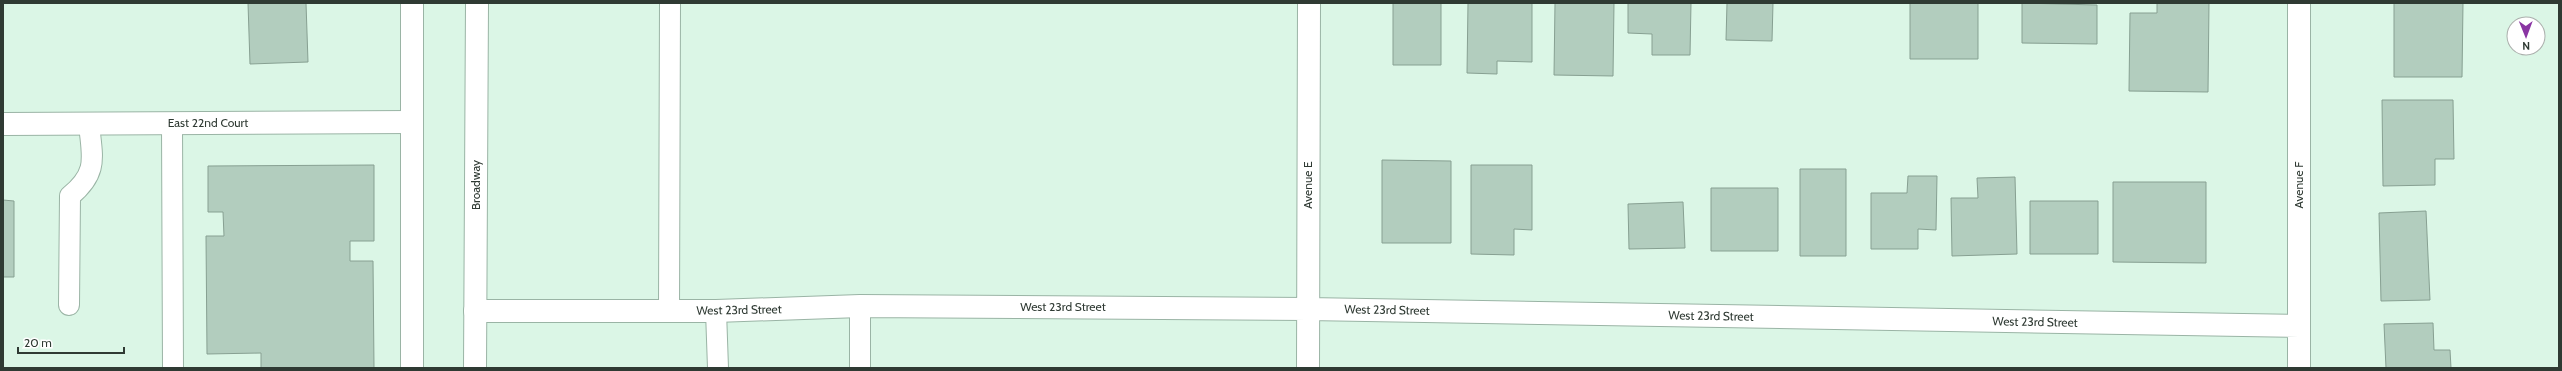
<svg xmlns="http://www.w3.org/2000/svg" width="2562" height="371" viewBox="0 0 2562 371" font-family="Cabin,sans-serif">
  <rect width="100%" height="100%" fill="#dbf6e6"/>
  <path fill="#b2cdbe" stroke="#87a092" d="M248,3H306L308,62L250,64Z
    M1393,3H1441V65H1393Z
    M1468,3H1532V62L1497,61V74L1467,73Z
    M1555,3H1614L1613,76L1554,75Z
    M1628,3H1691L1690,55H1652V34L1628,33Z
    M1727,3H1773L1772,41L1726,40Z
    M1910,3H1978V59H1910Z
    M2022,3L2097,5V44L2022,43Z
    M2157,3H2209L2208,92L2129,91L2130,13H2157Z
    M2394,3H2463L2462,77H2394Z
    M2382,100H2453L2454,159H2435V185L2383,186Z
    M1382,160L1451,161V243H1382Z
    M374,165V241H350V261H373L374,368H261V353L207,354L206,236H224L223,212H208V166Z
    M1471,165H1532V230L1514,229V255L1471,254Z
    M1800,169H1846V256H1800Z
    M1908,176H1937L1936,230L1918,229V249H1871V193H1907Z
    M2015,177L2017,254L1952,256L1951,198H1978L1977,178Z
    M2113,182H2206V263L2113,262Z
    M1711,188H1778V251H1711Z
    M3,200L14,201V277H3Z
    M2030,201H2098V254H2030Z
    M1683,202L1685,248L1629,249L1628,204Z
    M2426,211L2430,300L2381,301L2379,213Z
    M2433,323L2434,350H2450L2451,368H2386L2384,324Z"/>
  <g fill="none" stroke-linecap="round" stroke-linejoin="round">
    <defs>
      <path id="service" d="M172,124L173,368
        M69,305L70,196C99,172 92,157 89,124
        M860,306V368
        M669,311L670,3
        M716,311L718,368"/>
      <path id="minor" d="M3,124L412,122
        M475,311H716L860,306L1308,309L2299,326
        M1308,368L1309,3
        M2299,368V3"/>
      <path id="primary" d="M412,368V3
        M475,368L477,3"/>
    </defs>
    <use href="#service" stroke="#9ab4a5" stroke-width="22"/>
    <use href="#minor" stroke="#9ab4a5" stroke-width="24"/>
    <use href="#primary" stroke="#9ab4a5" stroke-width="24"/>
    <use href="#service" stroke="#fff" stroke-width="20"/>
    <use href="#minor" stroke="#fff" stroke-width="22"/>
    <use href="#primary" stroke="#fff" stroke-width="22"/>
  </g>
  <g text-anchor="middle" stroke-width="3" stroke-linejoin="round" paint-order="stroke">
    <g font-size="12" fill="#2f3a33" stroke="#fff">
      <text x="208" y="127">East 22nd Court</text>
      <text transform="translate(476 185) rotate(-90)" y="4">Broadway</text>
      <text transform="translate(1308 185) rotate(-90)" y="4">Avenue E</text>
      <text transform="translate(2299 185) rotate(-90)" y="4">Avenue F</text>
      <text x="1063" y="311">West 23rd Street</text>
      <text transform="translate(739 310) rotate(-1)" y="4">West 23rd Street</text>
      <text transform="translate(1387 310) rotate(1)" y="4">West 23rd Street</text>
      <text transform="translate(1711 316) rotate(1)" y="4">West 23rd Street</text>
      <text transform="translate(2035 322) rotate(1)" y="4">West 23rd Street</text>
    </g>
  </g>
  <rect width="2562" height="371" fill="none" stroke="#2f3a33" stroke-width="8"/>
  <g transform="translate(2526 36) rotate(179)"><circle r="19" fill="#ffffff" stroke="#acb0ad"/>
  <path d="M0-3L7 15L0 10L-7 15Z" fill="#8a35a3"/>
  <text y="-6" font-size="11" font-weight="bold" text-anchor="middle" fill="#2f3a33">N</text>
  </g>
  <path d="M18 347v6h106v-6" fill="none" stroke="#2f3a33" stroke-width="2"/>
  <text x="24" y="347" font-size="12" fill="#2f3a33" stroke="#ffffff" stroke-width="3" paint-order="stroke">20 m</text>
</svg>
